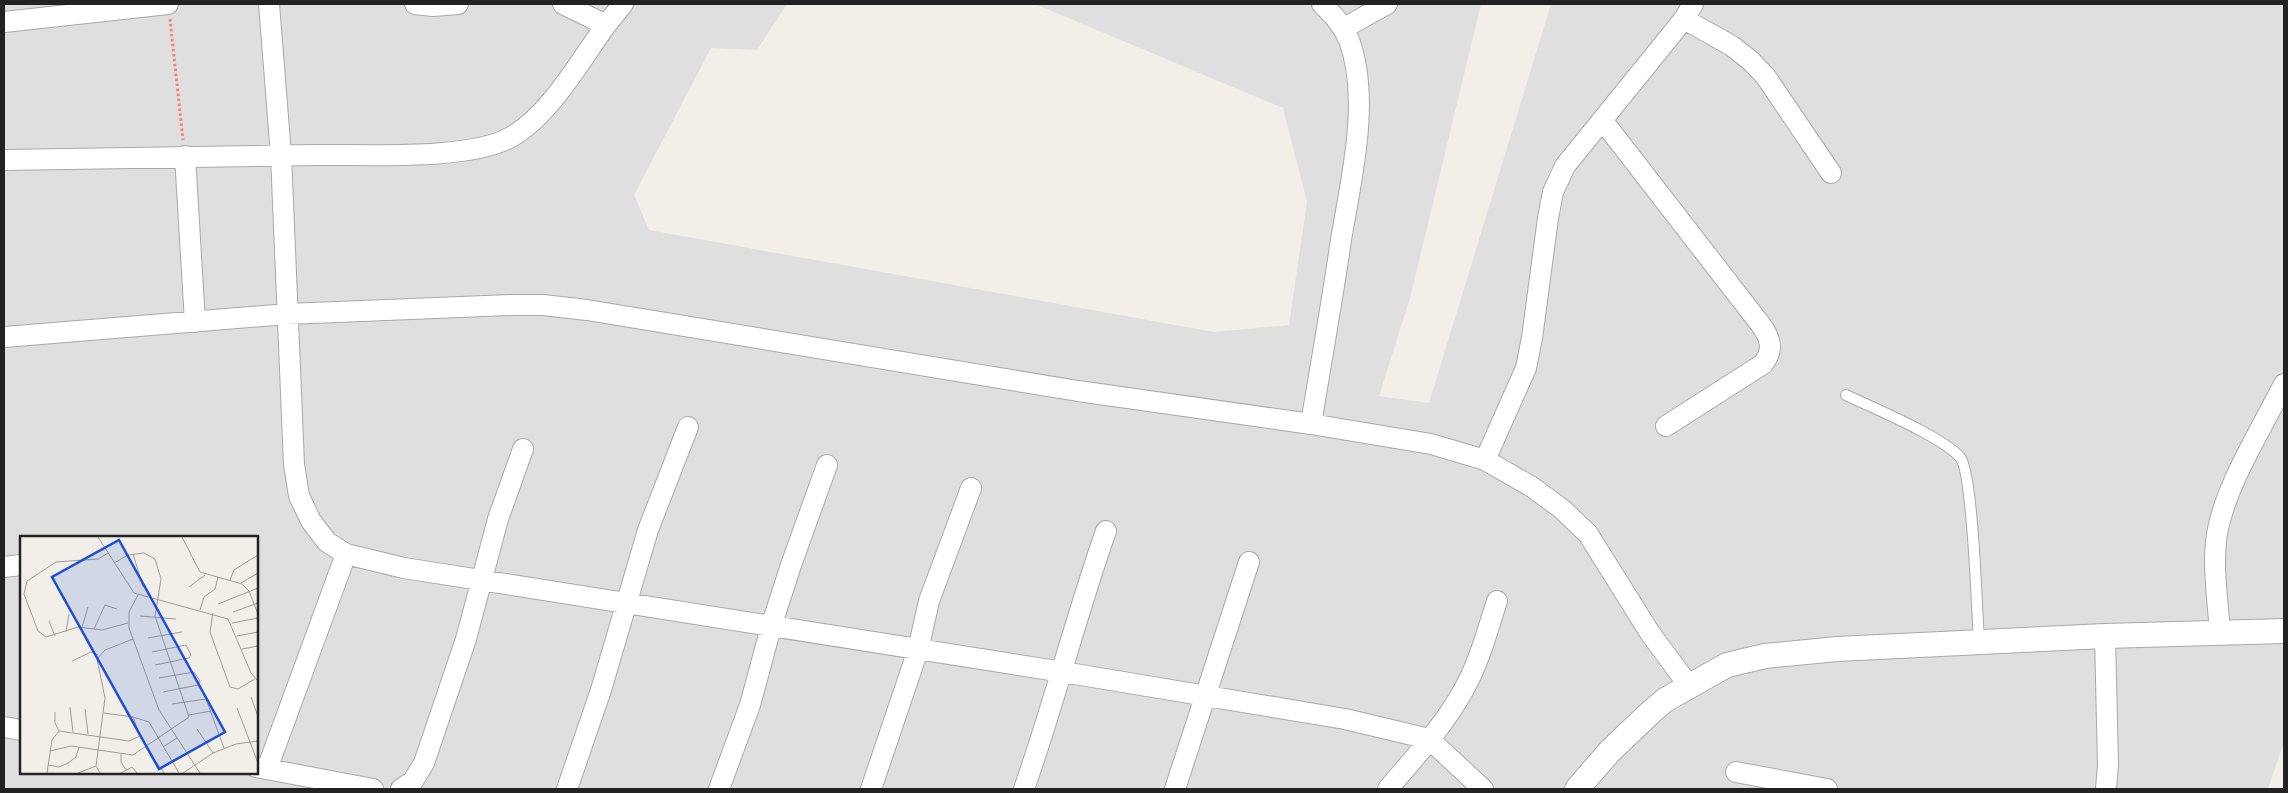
<svg xmlns="http://www.w3.org/2000/svg" width="2288" height="793" viewBox="0 0 2288 793" font-family="'DM Sans',sans-serif">
  <rect width="100%" height="100%" fill="#f2efe9"/>
  <path fill="#e0dfdf" fill-rule="evenodd" d="M4,4H787L757,50L711,48L634,195L649,230L1214,332L1289,325L1307,202L1283,108L1035,4H1481L1410,298L1379,396L1429,403L1551,4H2284V742L2268,789H4ZM21,537H256V772H21Z"/>
  <g fill="none" stroke-linecap="round" stroke-linejoin="round">
    <defs>
      <path id="service" d="M1846,395C1875,409 1939,435 1960,457C1973,472 1977,613 1979,642"/>
      <path id="minor" d="M269,4L281,155L294,464L299,496L311,521L327,542L346,554L404,568L1063,672L1345,719L1429,739L1483,789
        M415,4L433,6L458,4
        M563,4L606,25L623,4
        M1684,19L1732,46L1751,61L1766,77L1831,173
        M4,22L168,4
        M1344,28L1387,4
        M1603,121L1761,325C1771,339 1774,350 1763,364L1666,426
        M185,156L195,322
        M4,160C107,158 210,156 313,155C364,154 469,161 511,137C550,115 580,61 606,25
        M4,337L287,314L511,305H543L587,310L1078,391L1311,424L1431,444L1485,460L1532,487L1562,509L1588,534L1650,633L1689,686
        M1311,424C1321,363 1332,302 1341,240C1351,179 1371,100 1349,40C1343,25 1333,15 1322,4
        M1485,460L1526,368L1532,338L1548,218L1553,192L1565,166L1684,19L1693,4
        M4,567L21,565
        M2220,633C2218,601 2212,566 2217,534C2225,486 2262,428 2284,384
        M2105,636L2108,765L2106,789
        M4,727L21,730
        M256,767L373,789
        M267,769L346,554
        M1736,772L1827,789
        M401,789L413,781L424,763L466,639L498,519L523,449
        M567,789L601,690L648,530L688,427
        M719,789L750,705L771,627L791,565L827,465
        M871,789L918,650L929,601L971,488
        M1024,789C1054,704 1076,616 1106,531
        M1175,789L1249,562
        M1388,789C1414,758 1443,727 1463,691C1479,663 1487,632 1497,601"/>
      <path id="tertiary" d="M1577,789L1610,751L1651,712L1665,700L1727,665L1765,656L1837,649L2105,636L2284,631"/>
    </defs>
    <use href="#service" stroke="#a9a9a9" stroke-width="12"/>
    <use href="#minor" stroke="#a9a9a9" stroke-width="22"/>
    <use href="#tertiary" stroke="#a9a9a9" stroke-width="26"/>
    <path stroke="#fa8072" stroke-width="3" stroke-dasharray="2.5 2.5" stroke-linecap="butt" d="M170,19L183,140"/>
    <use href="#service" stroke="#fff" stroke-width="10"/>
    <use href="#minor" stroke="#fff" stroke-width="20"/>
    <use href="#tertiary" stroke="#fff" stroke-width="24"/>
  </g>
  <g transform="translate(20 536)">
    <rect width="238" height="238" fill="#f2efe9"/>
    <path fill="none" stroke="#9f9d99" stroke-width="1" d="M78,1L114,57L208,83L231,137L238,145M162,1L180,36L222,48L229,55L238,78M88,17L78,23L36,26L7,45L4,58L18,95L26,101L58,91L82,94L108,87M113,18L123,51M210,44L214,34L238,19M221,47L238,37M169,51L185,39M118,59L109,76V92L139,174L180,237M198,68L238,52M180,74L184,61L195,53L198,41M213,76L238,67M193,77L190,96L210,151L218,153L235,143M120,80L156,83M29,85L35,100M212,87L238,82M62,91L68,71M74,93L85,69L97,73M46,96L49,78M217,100L238,96M128,102L162,96M222,113L238,110M132,116L166,109L171,119L169,122L135,129M52,125L71,116L78,119M139,142L174,136L180,145L178,149L143,156M231,161L238,181M152,168L186,163L204,212M50,171L53,196M217,172L238,227M65,173L68,198M35,176V187L39,195M169,179L191,175M113,181L129,186L159,237M177,193L193,217M143,211L157,202M30,215L51,210L113,219L169,181L135,80L141,43L135,23L124,17L108,19L94,27M101,218V226L106,234M131,219L144,237M28,229L39,231L48,227L56,221L59,211M27,237L32,204L39,195L109,205L120,200L113,181L84,177M58,237L76,230M80,237L76,230L85,162L77,123L85,114L113,103M101,237L112,231L117,237M163,237L193,217L216,208L238,205"/>
    <path fill="#1d4ed8" fill-opacity="0.15" stroke="#1d4ed8" stroke-width="2.5" d="M99,4L205,196L139,233L32,41Z"/>
    <rect width="238" height="238" fill="none" stroke="#222" stroke-width="2.5"/>
  </g>
  <rect width="2288" height="793" fill="none" stroke="#222222" stroke-width="10"/>
</svg>
